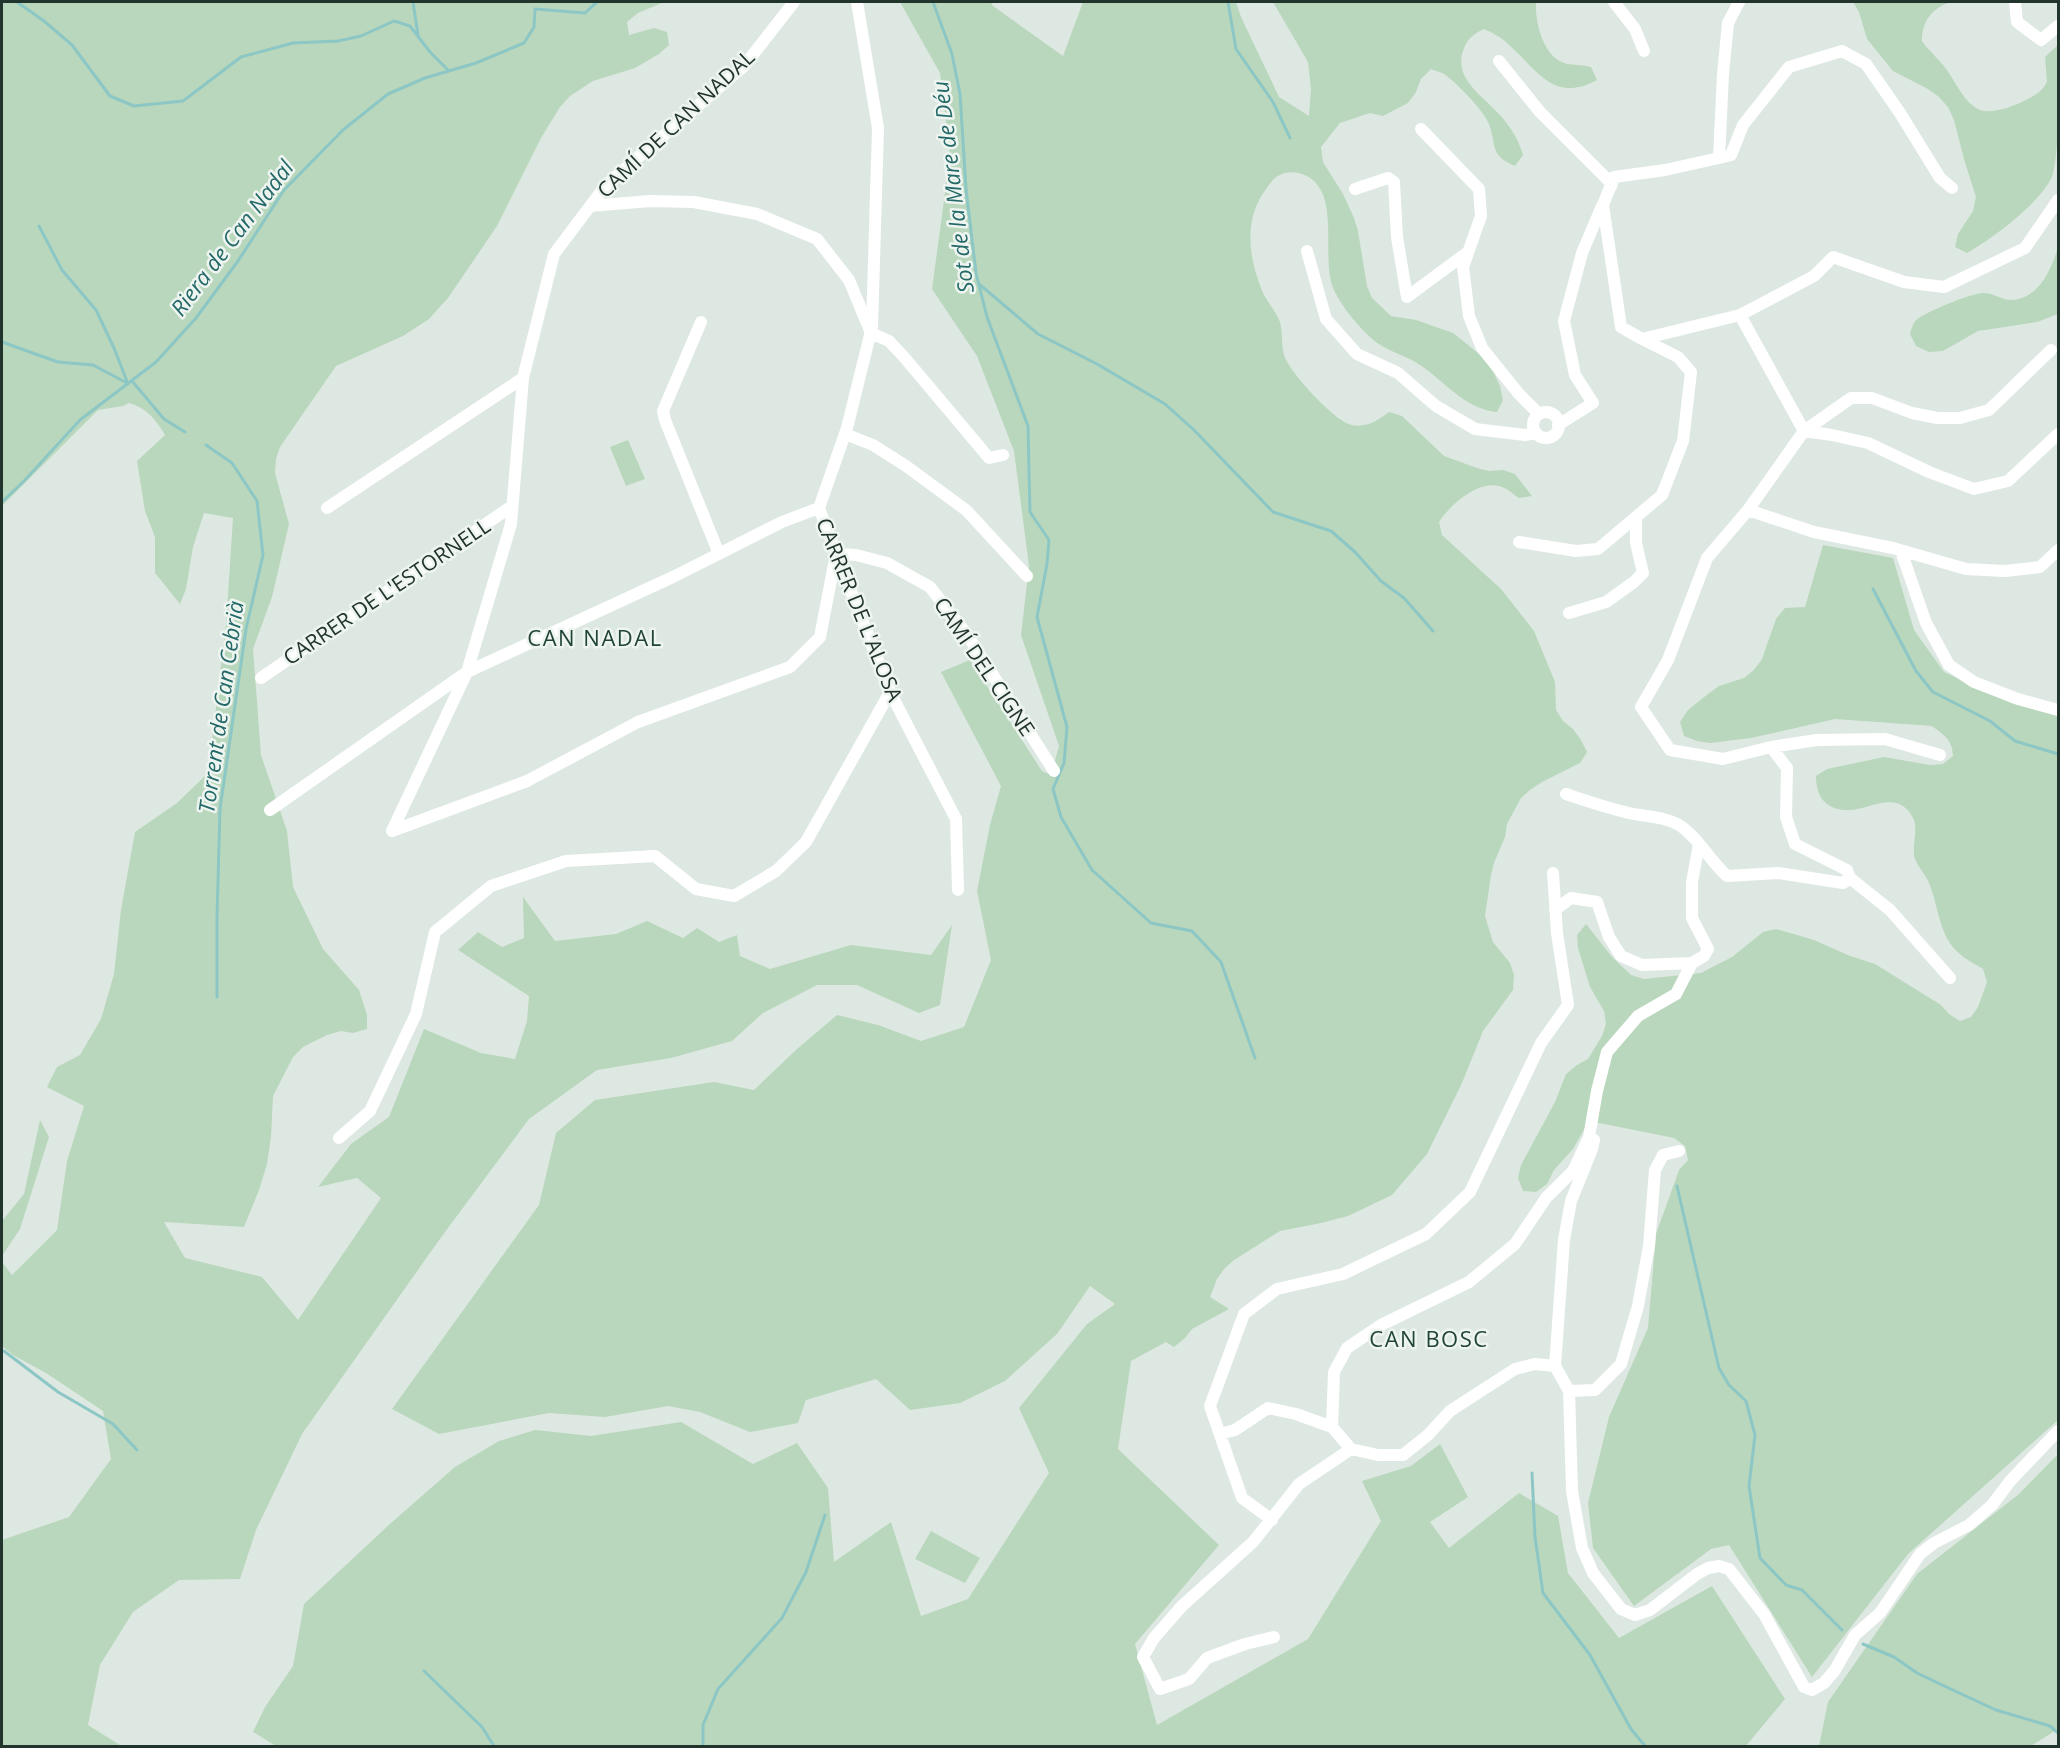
<svg xmlns="http://www.w3.org/2000/svg" width="2060" height="1748" viewBox="0 0 2060 1748" font-family="'Open Sans',sans-serif">
  <rect width="100%" height="100%" fill="#dee8e2"/>
  <path fill="#b9d7bc" d="M2,2H664L638,13L627,22L629,35L654,28L667,32L669,45L659,54L635,68L593,81L570,96L560,107L541,138L497,226L448,298L429,319L403,336L336,366L280,447L276,459L275,473L289,524L272,597L253,649L261,755L287,831L293,887L323,949L359,990L367,1015V1029L353,1033L341,1031L327,1035L303,1047L293,1057L273,1096L271,1137L267,1164L259,1190L244,1227L164,1222L185,1258L262,1277L298,1320L381,1198L357,1178L318,1187L351,1144L389,1117L424,1029L481,1053L515,1059L527,1021L529,996L458,950L478,932L502,947L524,938L523,897L555,941L616,934L647,921L683,938L697,928L719,942L737,935L740,956L770,969L851,945L931,955L952,925L940,1005L919,1013L857,985H817L763,1013L732,1041L671,1058L597,1070L529,1119L442,1236L302,1434L256,1530L240,1579L179,1580L133,1612L100,1665L88,1725L120,1745L119,1746H2V1540L69,1517L111,1459L103,1411L46,1373L13,1355L2,1346V1262L12,1275L57,1230L67,1161L84,1106L47,1087L57,1067L80,1055L101,1019L114,974L121,910L135,832L177,803L208,773L226,625L233,518L204,513L193,547L186,589L180,604L155,573V537L145,511L137,461L165,435C156,420 147,408 129,403L123,406L98,410L2,506Z
    M900,2H991L993,6L1063,56L1083,2H1236L1241,17L1279,97L1309,116L1311,89L1308,62L1273,2H1536C1535,23 1543,58 1567,64C1575,65 1583,65 1591,67L1597,80C1553,104 1537,69 1508,44C1501,37 1493,33 1484,29C1473,34 1467,39 1463,51C1454,78 1481,95 1497,112C1509,124 1518,138 1523,155L1515,166C1489,155 1497,146 1489,124C1484,111 1456,82 1444,74C1441,72 1435,71 1431,69L1421,79L1416,92L1408,103L1383,116L1370,113L1340,123L1321,147L1323,162L1343,194L1354,218L1358,231L1367,286L1372,298L1391,316L1416,320L1453,333L1488,361L1500,386L1503,400L1497,412C1464,409 1444,380 1417,363C1402,354 1383,350 1370,337C1357,325 1342,307 1334,290C1319,259 1344,188 1302,174C1295,172 1287,171 1280,175C1272,178 1267,188 1262,195C1243,225 1250,264 1264,295C1269,304 1276,312 1280,322C1283,334 1281,347 1285,358C1292,374 1335,422 1352,425C1366,428 1379,420 1389,412L1402,416L1444,456L1477,468L1489,471L1503,470L1515,474L1532,496L1519,498C1513,494 1507,488 1499,486C1477,481 1450,505 1439,522L1442,535L1501,589L1534,631L1555,682L1556,710L1563,721L1573,729L1581,740L1587,752L1580,763L1542,782L1530,790L1521,798L1507,824L1505,837L1494,863L1491,875L1485,916L1493,942L1510,963L1514,975L1513,990L1483,1031L1462,1083L1427,1154L1392,1195L1348,1216L1321,1223L1280,1231L1234,1260L1224,1269L1217,1279L1210,1297L1229,1309L1192,1329L1185,1338L1174,1347L1166,1342L1131,1361L1118,1449L1219,1545L1135,1644L1157,1725L1308,1639L1381,1521L1362,1481L1411,1466L1440,1444L1468,1497L1430,1522L1449,1548L1519,1493L1558,1516L1568,1573L1619,1638L1712,1586L1785,1699L1746,1746H276L253,1732L265,1707L293,1666L304,1604L391,1523L455,1467L499,1441L535,1430L591,1436L681,1422L753,1464L797,1443L828,1488L834,1562L891,1522L921,1616L968,1599L1049,1473L1019,1408L1087,1324L1115,1304L1090,1286L1057,1334L1005,1381L960,1403L910,1410L876,1379L806,1400L798,1423L750,1432L700,1412L668,1406L605,1417L549,1413L439,1434L392,1409L539,1205L556,1133L595,1100L714,1082L754,1090L797,1049L837,1015L878,1025L921,1041L964,1027L991,960L977,891L990,825L1001,786L941,672L970,660L1042,771L1051,775L1059,746L1021,635L1029,566L1014,451L977,356L932,289L950,156L940,73Z
    M1853,2H1951C1932,8 1922,21 1922,41C1929,51 1939,59 1946,69C1956,82 1963,101 1978,109C1992,117 2027,102 2039,92C2042,90 2045,85 2047,82L2045,57L2058,45C2059,76 2060,153 2052,177C2039,204 1992,239 1967,253L1955,247L1958,234L1973,211L1976,197L1964,159L1954,120L1948,107L1939,97L1928,89L1893,71L1867,39L1859,12Z
    M2058,248V314L2037,322L1978,331L1943,351L1929,352L1916,346L1910,334C1911,330 1913,324 1915,321C1923,313 1973,292 1984,293C1993,293 2002,300 2011,300C2039,299 2050,271 2058,248Z
    M628,440L645,479L626,486L610,447Z
    M1823,545L1893,558L1914,630L1944,672L2011,703L2058,716V1420L1908,1554L1812,1677L1729,1545L1711,1549L1634,1606L1593,1548L1588,1503L1609,1417L1648,1328L1656,1234L1679,1170L1688,1160L1685,1146L1674,1138L1589,1121L1573,1149L1554,1170L1547,1184L1536,1192L1523,1191L1518,1178L1521,1165L1555,1102L1566,1074L1577,1065L1588,1059L1602,1036L1606,1024L1604,1011L1590,987L1578,948L1577,935L1586,924L1612,957L1631,975L1644,979L1701,973L1732,957L1763,932L1776,929L1814,940L1850,956L1875,964L1941,1005L1949,1014L1960,1021L1971,1017L1978,1007L1987,982L1983,969C1976,964 1966,960 1960,954C1938,936 1939,906 1929,883C1926,875 1918,867 1915,859C1911,847 1919,829 1913,818C1898,789 1872,809 1850,810C1827,811 1816,798 1816,776L1827,769L1884,757L1930,765L1943,764L1953,756C1952,739 1945,736 1932,726L1835,719L1751,738L1710,743L1697,741L1684,736L1680,722L1688,710L1708,694L1719,686L1744,678L1754,670L1762,659L1776,619L1785,608L1805,607Z
    M40,1120L49,1137L20,1229L2,1256V1221L24,1194Z
    M2058,1454V1729L2031,1746H1819L1828,1702L1917,1574L2019,1494Z
    M931,1531L980,1558L965,1583L915,1559Z"/>
  <g fill="none" stroke-linecap="round" stroke-linejoin="round">
    <path stroke="#8cc7c5" stroke-width="3" d="M17,2L44,21L72,45L110,96L134,106L183,101L241,57L293,43L338,41L361,36L394,21L410,26L430,52L449,71
      M413,2L418,35
      M933,2L952,54L960,94L966,189L976,273L987,317L1028,426L1030,512L1049,540L1047,564L1037,617L1067,727L1064,763L1053,789L1061,817L1092,870L1151,923L1192,931L1221,962L1255,1058
      M1228,2L1236,49L1273,102L1290,138
      M39,226L62,270L96,310L114,348L128,384
      M979,284L1038,334L1097,364L1165,404L1194,430L1273,512L1331,531L1355,552L1381,581L1404,598L1433,631
      M2,342L58,362L93,365L127,383
      M132,381L164,419L185,432
      M206,445L232,463L257,501L263,555L246,629L220,809L217,917V997
      M2,502L24,481L80,420L156,362L196,318L238,261L284,190L343,130L388,94L425,78L476,63L524,43L534,27L535,9L585,13L597,2
      M1873,589L1916,671L1933,692L1990,721L2015,741L2058,754
      M1677,1186L1719,1368L1729,1385L1746,1401L1755,1435L1749,1486L1760,1558L1786,1585L1802,1590L1842,1630
      M4,1351L58,1392L113,1424L137,1450
      M1532,1473L1535,1537L1543,1593L1590,1655L1631,1729L1645,1746
      M1863,1644L1894,1657L1917,1673L1957,1692L1996,1710L2050,1726L2058,1733
      M424,1671L482,1727L494,1746
      M703,1746V1725L718,1689L782,1618L806,1572L825,1515"/>
    <path stroke="#fff" stroke-width="12" d="M857,2L878,128L872,327L847,428L819,508L890,692L956,819L958,890
      M1614,2L1635,29L1644,51
      M1739,2L1728,23L1723,74L1719,158L1665,170L1614,177L1603,205L1621,327L1642,339L1740,315L1814,276L1833,257L1904,282L1944,287L2025,248L2058,200
      M2015,2L2017,22L2041,40L2058,26
      M1499,61L1540,112L1612,184L1609,190
      M1421,129L1479,189L1481,216L1463,267L1469,316L1482,348L1519,394L1539,414
      M1719,158L1731,155L1743,125L1789,67L1842,51L1866,64L1900,113L1940,178L1952,188
      M1355,189L1388,178L1394,182L1397,237L1407,297L1468,252
      M590,206L650,201L694,202L757,214L817,239L849,280L871,333L889,341L904,357L989,458L1003,455
      M1307,251L1326,319L1357,354L1398,373L1436,406L1475,429L1525,435L1536,433
      M701,322L663,411L665,420L719,554
      M1533 425a13 13 0 1 1 26 0a13 13 0 1 1-26 0Z
      M1558,425L1593,403L1575,375L1564,321L1582,253L1602,206
      M1804,431L1851,398H1872L1912,413L1937,418H1960L1989,410L2051,350
      M1804,431L1832,435L1868,443L1929,472L1974,489L2008,481L2058,434
      M845,434L873,445L906,466L966,510L1027,576
      M327,508L523,378
      M1748,510L1814,532L1893,548L1966,569L2005,571L2040,567L2058,550
      M1519,542L1576,551L1598,549L1662,495L1683,441L1691,372L1678,357L1642,339
      M1901,551L1926,623L1949,665L1974,682L2018,699L2058,710
      M1569,613L1606,602L1634,582L1643,573L1636,543V518
      M261,678L512,506
      M1771,747L1817,740L1885,739L1940,755
      M1566,794C1587,801 1607,808 1629,813C1646,817 1663,816 1679,825C1698,837 1710,861 1727,876L1778,873L1843,883L1850,878L1847,870L1795,844L1786,817L1787,768L1771,747L1723,759L1670,750L1641,707L1668,660L1707,558L1748,510L1804,431L1740,315
      M270,810L467,672L675,576L782,522L819,508
      M392,831L467,672L511,524L523,378L554,254L606,185L744,66L794,2
      M392,831L527,781L638,722L790,667L820,637L836,554L856,555L887,563L930,587L968,636L1054,771
      M1850,878L1890,910L1950,978
      M1555,910L1571,898L1597,902L1609,937L1621,956L1642,965L1692,963L1704,956L1708,949L1692,918V882L1699,844
      M1589,1137L1594,1140L1592,1149L1571,1201L1564,1240L1555,1366L1569,1391L1572,1491L1582,1548L1593,1573L1621,1609L1635,1615L1650,1610L1697,1574L1708,1568L1719,1566L1729,1569L1764,1614L1804,1687L1812,1690L1824,1683L1835,1670L1855,1635L1880,1613L1920,1554L1934,1543L1969,1525L1992,1505L2011,1480L2058,1431
      M339,1138L370,1111L416,1014L435,932L491,886L566,861L655,856L696,889L734,896L776,871L806,842L890,692
      M1569,1391L1595,1390L1621,1364L1638,1306L1649,1246L1655,1170L1663,1155L1679,1151
      M1332,1427L1334,1372L1347,1348L1381,1325L1469,1282L1515,1244L1546,1198L1573,1171L1589,1137L1597,1091L1607,1052L1638,1016L1676,994L1692,963
      M1220,1434L1235,1430L1268,1408L1296,1414L1332,1427L1351,1449
      M1272,1520L1242,1498L1210,1406L1244,1314L1277,1289L1343,1274L1426,1234L1470,1192L1541,1043L1568,1005L1557,933L1553,873
      M1274,1637L1245,1644L1207,1658L1189,1679L1160,1689L1143,1657L1154,1638L1182,1606L1253,1542L1299,1484L1351,1449L1378,1455H1403L1428,1435L1450,1411L1515,1369L1535,1364L1555,1366"/>
  </g>
  <g text-anchor="middle" stroke-width="5" stroke-linejoin="round" paint-order="stroke">
    <g font-size="21" fill="#22352c" stroke="#eef5f0">
      <text transform="translate(676 124) rotate(-43)" y="7">CAMÍ DE CAN NADAL</text>
      <text transform="translate(387 592) rotate(-34)" y="7">CARRER DE L'ESTORNELL</text>
      <text transform="translate(859 610) rotate(68)" y="7">CARRER DE L'ALOSA</text>
      <text transform="translate(984 667) rotate(56)" y="7">CAMÍ DEL CIGNE</text>
    </g>
    <g font-size="22" font-style="italic" fill="#246968" stroke="#eef5f0">
      <text transform="translate(953 187) rotate(-97)" y="8">Sot de la Mare de Déu</text>
      <text transform="translate(232 238) rotate(-53)" y="8">Riera de Can Nadal</text>
      <text transform="translate(221 707) rotate(-82)" y="8">Torrent de Can Cebrià</text>
    </g>
    <g font-size="22" letter-spacing="1.5" fill="#214535" stroke="#eef5f0">
      <text x="595" y="646">CAN NADAL</text>
      <text x="1429" y="1347">CAN BOSC</text>
    </g>
  </g>
  <rect width="2060" height="1748" fill="none" stroke="#22352c" stroke-width="6"/>
</svg>
